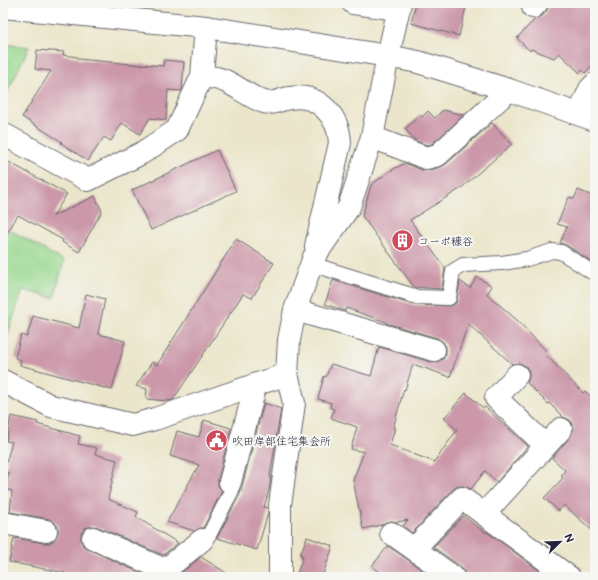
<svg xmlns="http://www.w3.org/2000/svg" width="598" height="580" viewBox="0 0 598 580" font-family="'Balsamiq Sans','Klee One',sans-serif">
  <rect width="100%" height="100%" fill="#f6f6f2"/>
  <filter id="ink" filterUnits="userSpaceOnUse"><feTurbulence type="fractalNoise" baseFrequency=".025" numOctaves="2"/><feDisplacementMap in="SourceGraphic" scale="8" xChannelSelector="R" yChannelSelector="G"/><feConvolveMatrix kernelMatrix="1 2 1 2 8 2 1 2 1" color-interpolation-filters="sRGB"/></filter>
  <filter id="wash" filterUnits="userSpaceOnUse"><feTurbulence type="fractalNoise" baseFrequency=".012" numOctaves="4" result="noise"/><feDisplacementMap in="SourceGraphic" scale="16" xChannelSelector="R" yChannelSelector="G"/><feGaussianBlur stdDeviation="0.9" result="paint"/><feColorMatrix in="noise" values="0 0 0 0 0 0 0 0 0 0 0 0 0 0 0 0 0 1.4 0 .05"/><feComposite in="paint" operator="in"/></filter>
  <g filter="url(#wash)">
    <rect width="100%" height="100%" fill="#ebe6cb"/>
    <path fill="#97d78d" stroke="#5c7c64" d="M3,44L29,47L3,101Z
      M3,226L64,261L54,298L23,290L3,347Z"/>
    <g id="blocks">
      <path fill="#cb97a9" d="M416,3H467L459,36L411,23Z
        M550,3H595V63L585,73L582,70L580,73L559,53L554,58L531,49L530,51L517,38L535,19L542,16L546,12Z
        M37,50L64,52L63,55L78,57V59L142,65V64L163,66L164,60L184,62L182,90L181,91L168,90L166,120L150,118L140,134L122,123L111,141L104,137L88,161L61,143L62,142L22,117L51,71L35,69Z
        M443,110L464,115L432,144L427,145L416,141L405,129L420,115L422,117L428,111L435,118Z
        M492,123L512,144L460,189L410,220L445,268L442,289L414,287L362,216L371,185L390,171L405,163L422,170H429L441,167L446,164Z
        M217,150L236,191L151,230L132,190Z
        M3,159L67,194L53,216L95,196L102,211L79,252L62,242L63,240L18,215L3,240Z
        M578,190L595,197V264L566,245L560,243L567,227L557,224L569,197L574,199Z
        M236,239L274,263L252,298L243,294L173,400L168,401L146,399L147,389L136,386L152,362L157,365Z
        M477,277L492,286L487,294L518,321L548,353L546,355L583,393L585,391L595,400V533L564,505L559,511L544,498L563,478L561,476L565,470L552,458L570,437L574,428L573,425L570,420L563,417L549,403L548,404L527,383L529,378V372L526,366L519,363L512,364L468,324L450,377L413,364L405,390L404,389L393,428H395L390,445L434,462L457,430L444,418L466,393L483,408L485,407L528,446L497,482L485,471L471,489L464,486H458L453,489L412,533L403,526L408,520L397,522L392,521L386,522L381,525L363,529L353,480L364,452L351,449L357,427L331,418L334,409L330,408L331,403L318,399L324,376L326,377L331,364L371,376L379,347L431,362H437L443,359L446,354V347L443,342L437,338L386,323V322L346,308L345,311L325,304L333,280L414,305L449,306L453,305L456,303L460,281L470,288Z
        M86,294L105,299L98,334L125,341L112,390L20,365L21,360L15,358L21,335L27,337L33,316L79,328Z
        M264,403L281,409L270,476L271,477L269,490L264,507L268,508V513L257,550L217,538L240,494Z
        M11,416L38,422L37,424L80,436L78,444L97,448L95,454L117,460L108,499L138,512L136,517L178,543L163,555L98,527L92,526L85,528L81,533V540L83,546L88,549L147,576V577H63L65,573L9,562L14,538L44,543H50L55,539L58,533V527L54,522L49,519L10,512L12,491L6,489L9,473L4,471L12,442L6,441Z
        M204,420L231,428L218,479V486L222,491L203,528H200L194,531L167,522L199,465L170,456L177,431L199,437Z
        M463,516L486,533L487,532L548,577H465L464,572L461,567L433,547Z
        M307,537L333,546L322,577H296L303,556L300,555Z
        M388,546L407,559L432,577H386L372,566Z
        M201,557L233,577H176Z"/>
    </g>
  </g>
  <g filter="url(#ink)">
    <use href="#blocks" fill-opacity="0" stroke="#68676d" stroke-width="1"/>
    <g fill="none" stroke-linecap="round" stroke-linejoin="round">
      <defs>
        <path id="service" d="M311,264L417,297L449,298L453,271L463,265L502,263L527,259L552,251L561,252L595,274
          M202,540L209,535L232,490L230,482"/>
        <path id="minor" d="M353,3L399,9
          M533,7L537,3
          M202,76C211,77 221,78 229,83C241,89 251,98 264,102C273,105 281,99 290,98C319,93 339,117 340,143L316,246
          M579,114L590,89L595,84
          M3,134L88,180L142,153L177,130L202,76L206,27
          M372,137L426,158L438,155L509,90
          M295,310L434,350
          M517,375L496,398L546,446
          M3,381L51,406L133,425L155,419L287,374
          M230,482L256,384
          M484,514L561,429
          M3,523L46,531
          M391,533L414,549
          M93,538L165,570
          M159,577L165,570L202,540
          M280,577V505L294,403L287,374L289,340L295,310L314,257L349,207L372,137L388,56L400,3
          M453,577L414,549L462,498L569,577"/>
        <path id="tertiary" d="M3,7L206,27L388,56L418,62L509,90L595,120"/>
      </defs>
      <use href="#service" stroke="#68676d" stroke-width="16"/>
      <use href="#minor" stroke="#68676d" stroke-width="24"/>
      <use href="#tertiary" stroke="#68676d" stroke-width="24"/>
      <use href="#service" stroke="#fff" stroke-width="14"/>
      <use href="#minor" stroke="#fff" stroke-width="22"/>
      <use href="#tertiary" stroke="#fff" stroke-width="22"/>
    </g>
  </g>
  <defs>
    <symbol id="building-disc" viewBox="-11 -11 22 22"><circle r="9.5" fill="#d1495b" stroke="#f6f6f2"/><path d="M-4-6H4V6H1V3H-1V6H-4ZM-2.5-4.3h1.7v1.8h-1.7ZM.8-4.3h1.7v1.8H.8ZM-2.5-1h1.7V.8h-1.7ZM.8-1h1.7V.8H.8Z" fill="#fff"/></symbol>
    <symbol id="civic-disc" viewBox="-11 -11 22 22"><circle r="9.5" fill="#d1495b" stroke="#f6f6f2"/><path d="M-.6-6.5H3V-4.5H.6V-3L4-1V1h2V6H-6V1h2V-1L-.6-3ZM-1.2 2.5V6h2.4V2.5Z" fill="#fff"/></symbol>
  </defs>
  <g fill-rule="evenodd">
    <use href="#building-disc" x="390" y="228" width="25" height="25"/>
    <use href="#civic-disc" x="204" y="428" width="25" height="25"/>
  </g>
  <g text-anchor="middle" stroke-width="4" stroke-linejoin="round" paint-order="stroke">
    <g font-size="11" fill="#22223b" stroke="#f6f6f2" text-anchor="start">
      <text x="418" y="245">コーポ糠谷</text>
      <text x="232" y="445">吹田岸部住宅集会所</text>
    </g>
  </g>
  <rect width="598" height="580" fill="none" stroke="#f6f6f2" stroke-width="16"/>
  <g transform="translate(560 542) rotate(67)" stroke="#f6f6f2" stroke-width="3" paint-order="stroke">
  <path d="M0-3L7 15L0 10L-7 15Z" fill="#22223b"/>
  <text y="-6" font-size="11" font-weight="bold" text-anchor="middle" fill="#22223b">N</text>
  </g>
</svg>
